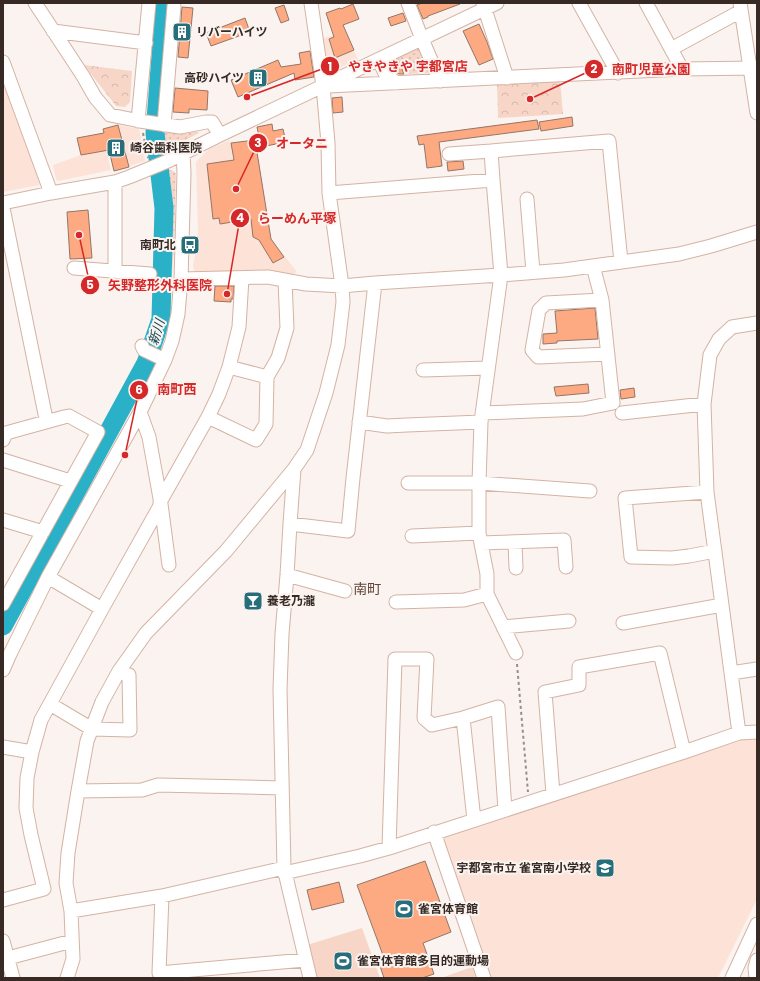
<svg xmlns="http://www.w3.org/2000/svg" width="760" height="981" viewBox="0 0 760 981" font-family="Poppins,'Noto Sans JP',sans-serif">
  <defs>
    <pattern id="grass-dots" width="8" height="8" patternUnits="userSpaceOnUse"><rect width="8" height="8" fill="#f7d6c7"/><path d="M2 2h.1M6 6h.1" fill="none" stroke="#d4b8ab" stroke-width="1.8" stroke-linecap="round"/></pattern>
    <pattern id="park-crowns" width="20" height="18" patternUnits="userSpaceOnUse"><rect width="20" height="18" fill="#f7d6c7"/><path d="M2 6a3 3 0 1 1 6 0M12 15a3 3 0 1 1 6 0" fill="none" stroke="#d4b8ab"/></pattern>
  </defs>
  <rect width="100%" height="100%" fill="#faf3f0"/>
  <path fill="#fce2d7" d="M346,32L358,60L331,71L327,69L321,39Z
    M3,84L41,180L39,185L3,192Z
    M118,125L139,129L145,161L114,171L103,129Z
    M102,133L111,170L58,181L56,179L53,165L81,155L77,138Z
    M230,140L233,159L258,157L271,239L297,272L292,275H204L195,272L193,266L196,250L198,231L196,162L209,149Z
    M757,737V899L718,978H492L443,836L738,738Z"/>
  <path fill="url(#grass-dots)" d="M422,46L434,73L393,74L388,62Z
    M195,131L199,132L197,134L165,151L163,133Z
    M169,170H171L176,173L174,245L172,275C172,240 173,205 169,170Z"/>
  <path fill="url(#park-crowns)" d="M84,65L132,71L130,102L125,107L116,106Z
    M560,81L563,114L498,118L497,84Z"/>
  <path fill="#f7d6c7" d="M362,928L380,978H317L307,945Z
    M472,967L476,978H441Z"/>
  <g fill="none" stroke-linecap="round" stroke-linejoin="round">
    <path stroke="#2ab1c8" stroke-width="19" d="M3,626L146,363L161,319L164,208L155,133L165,3"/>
  </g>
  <path fill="#fda981" stroke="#947667" d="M422,3H460V4L428,16V17L423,19L417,5Z
    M353,4L359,19L343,25L354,50L335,58L329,39L334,37L326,13L340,8L341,9Z
    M284,5L289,20L281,23L275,8Z
    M182,7L193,8L188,58L178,57Z
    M403,13L406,21L391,26L388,18Z
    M245,18L250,32L211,46L206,33Z
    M479,24L487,42L493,59L479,65L463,31Z
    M310,51L314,77L295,80L294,73L238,97L231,80L278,60L281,67L301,64L299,53Z
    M398,59L404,74H399L392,70L391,66L392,62Z
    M175,88L208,91L207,110L189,109V113L173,112Z
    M342,97L343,112L333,113L332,98Z
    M572,117L573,126L541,131L539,122Z
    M537,120L539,129L439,142L442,166L427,168L424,144L419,145L417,136Z
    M272,124L273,131L283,129L286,142L261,147L257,127Z
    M118,125L129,167L114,171L109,150L81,155L77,138L104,133L103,129Z
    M255,140L271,239L284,257L273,263L259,240L253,237L251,219L220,224L219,218L213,219L207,164L234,160L231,143Z
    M463,161L464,169L448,171L447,162Z
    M88,210L92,258L70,259L67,212Z
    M215,286H234L233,299H231V302L214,301Z
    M595,308L598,339L557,341V343L543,344V334L557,333L555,311Z
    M588,384L589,393L556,396L554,387Z
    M634,388L635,397L621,399L620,390Z
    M425,861L451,932L423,943L434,974L422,978H384L378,960L384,958L357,885Z
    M339,882L344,902L312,910L307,890Z"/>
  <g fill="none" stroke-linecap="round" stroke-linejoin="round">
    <defs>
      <path id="minor" d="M35,3L83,76L95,97L110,115L140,121L180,127L206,122H212L220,135
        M408,3L422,39L440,81
        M483,3L507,78
        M579,3L618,73
        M646,3L682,69
        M740,3L757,113
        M53,31L146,43
        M671,49L741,11
        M386,56L382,67L386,75L397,83
        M3,62L51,193
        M328,86L682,69L757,68
        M138,121L149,3
        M164,125L174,6
        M449,154L491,151
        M115,182V271
        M329,193L493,180
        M527,199L533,272
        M3,203L51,193L115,182L129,177L168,161L220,135L497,3
        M3,208L45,414
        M74,268L150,274
        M181,279L268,277L306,284L342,286L375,283L501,275L564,270L679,254L711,246L757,232
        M602,300L546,303L539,310L532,350L538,357L608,354
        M142,346L144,350L165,360
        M423,370L488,368
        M267,377L278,358L287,328L285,281
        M140,412L149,437L161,504L169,565
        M482,413L583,409L613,403L602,300L593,266
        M622,413L704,404
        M208,417L256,440L266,424L267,377L229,367
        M359,422L387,426L407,425L481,422
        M3,440L6,433L64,417L69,416L98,432L3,604
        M3,460L70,481
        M408,483H479L590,491
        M707,492L625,498L631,557L672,558L689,556L715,551
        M160,502L208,417L219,394L229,367L239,327L242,278
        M3,520L43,532
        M290,524L348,531L353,478L375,283
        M412,536L479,533
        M515,542L516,568
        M481,543L564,540L566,567
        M287,575L345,591
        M48,577L102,609
        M396,602L464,600L487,594
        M623,623L722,605
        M503,627L569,621
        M516,653L487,594V574L479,533V483L481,422L501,275L493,180L491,151L609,141L621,262
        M3,670L10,654L48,577L140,412L165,360L172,341L178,314L181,279L184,173L183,153
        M731,673L757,669
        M50,704L92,729L130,730L129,675L119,671
        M463,718L474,820
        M739,733L707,492L704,404L710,355L719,339L732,327L757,323
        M3,747L32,752
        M78,791L142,790L158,785L282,788
        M553,794L545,692L579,685V667L660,653L684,752
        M434,832L484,978
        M389,848L395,659H427L424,718L432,725L463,718L498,707L505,810
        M284,873L360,856L389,848L684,752L739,733L757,732
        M162,896L159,973L305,960
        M3,900L44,889L31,835L26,808L27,778L32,752L41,720L102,609L161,504
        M71,911L162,896L284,868
        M3,941L13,978
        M8,958L72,941
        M67,978L73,959L71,911L66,883L68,853L78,791L87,741L102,702L119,671L146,633L226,551L294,469
        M310,978L284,868L280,689L282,634L287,575L290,524L294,469L307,450L326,393L338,345L343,302L342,286L329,193L328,143L323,86L311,3
        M732,978L757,924
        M756,978L755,968L757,960"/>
    </defs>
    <use href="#minor" stroke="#d4b3a3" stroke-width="15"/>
    <path stroke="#988e89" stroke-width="2" stroke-dasharray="3 3" stroke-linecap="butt" d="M143,133L148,158
      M517,664L528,792"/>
    <use href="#minor" stroke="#fff" stroke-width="13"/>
  </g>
  <defs>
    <symbol id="building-square" viewBox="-11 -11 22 22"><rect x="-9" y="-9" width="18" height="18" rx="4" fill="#276e7b" stroke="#faf3f0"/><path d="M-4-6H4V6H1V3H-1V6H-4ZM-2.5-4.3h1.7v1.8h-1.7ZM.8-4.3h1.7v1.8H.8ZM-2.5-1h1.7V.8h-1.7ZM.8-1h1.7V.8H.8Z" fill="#fff"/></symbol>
    <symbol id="bus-square" viewBox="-11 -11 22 22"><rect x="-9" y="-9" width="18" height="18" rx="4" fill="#276e7b" stroke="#faf3f0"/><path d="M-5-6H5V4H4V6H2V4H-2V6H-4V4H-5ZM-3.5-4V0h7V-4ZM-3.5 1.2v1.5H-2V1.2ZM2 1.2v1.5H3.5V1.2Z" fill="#fff"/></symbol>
    <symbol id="bar-square" viewBox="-11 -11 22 22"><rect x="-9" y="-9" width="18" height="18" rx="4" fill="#276e7b" stroke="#faf3f0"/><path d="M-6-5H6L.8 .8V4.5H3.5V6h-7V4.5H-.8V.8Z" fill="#fff"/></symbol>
    <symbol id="school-square" viewBox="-11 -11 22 22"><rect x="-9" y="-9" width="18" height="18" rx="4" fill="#276e7b" stroke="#faf3f0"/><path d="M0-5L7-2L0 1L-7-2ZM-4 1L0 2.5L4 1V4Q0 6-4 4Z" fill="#fff"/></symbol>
    <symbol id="stadium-square" viewBox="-11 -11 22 22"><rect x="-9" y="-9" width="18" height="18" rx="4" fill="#276e7b" stroke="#faf3f0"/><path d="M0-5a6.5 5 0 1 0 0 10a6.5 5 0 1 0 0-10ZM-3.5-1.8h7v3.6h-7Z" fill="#fff"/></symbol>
  </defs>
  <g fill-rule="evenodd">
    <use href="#building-square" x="171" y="21" width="22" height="22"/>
    <use href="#building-square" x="247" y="67" width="22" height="22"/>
    <use href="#building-square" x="105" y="137" width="22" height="22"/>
    <use href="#bus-square" x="179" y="234" width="22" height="22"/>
    <use href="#bar-square" x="242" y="590" width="22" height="22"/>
    <use href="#school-square" x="594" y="857" width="22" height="22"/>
    <use href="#stadium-square" x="393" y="898" width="22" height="22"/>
    <use href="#stadium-square" x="332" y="950" width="22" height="22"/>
  </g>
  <g text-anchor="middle" stroke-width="4" stroke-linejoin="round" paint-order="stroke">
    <g font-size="12" font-weight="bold" fill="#372a24" stroke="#faf3f0" text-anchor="start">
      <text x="196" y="36">リバーハイツ</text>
      <text x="244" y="82" text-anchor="end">高砂ハイツ</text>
      <text x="130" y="152">崎谷歯科医院</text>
      <text x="176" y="249" text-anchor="end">南町北</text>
      <text x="267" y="605">養老乃瀧</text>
      <text x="591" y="872" text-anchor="end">宇都宮市立 雀宮南小学校</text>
      <text x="418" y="913">雀宮体育館</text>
      <text x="357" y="965">雀宮体育館多目的運動場</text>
    </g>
    <g font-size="13" font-style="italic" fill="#0e4650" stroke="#faf3f0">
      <text transform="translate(156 332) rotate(-73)" y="5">新川</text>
    </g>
    <g font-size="14" fill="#63473a" stroke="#faf3f0">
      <text x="367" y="594">南町</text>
    </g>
  </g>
  <path fill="none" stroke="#d62828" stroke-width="1.5" d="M247 97L330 66M530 99L594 69M236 189L258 143M227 294L240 218M79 235L90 285M125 455L139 390"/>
  <g fill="#d62828" stroke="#faf3f0" stroke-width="1.5">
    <circle cx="247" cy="97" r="4"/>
    <circle cx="530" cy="99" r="4"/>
    <circle cx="236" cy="189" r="4"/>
    <circle cx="227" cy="294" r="4"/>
    <circle cx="79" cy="235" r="4"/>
    <circle cx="125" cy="455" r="4"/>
    <circle cx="330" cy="66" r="10"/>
    <circle cx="594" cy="69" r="10"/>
    <circle cx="258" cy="143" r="10"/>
    <circle cx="240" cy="218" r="10"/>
    <circle cx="90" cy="285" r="10"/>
    <circle cx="139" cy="390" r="10"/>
  </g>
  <g font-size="12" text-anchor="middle" font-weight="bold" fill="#fff">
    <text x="330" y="71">1</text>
    <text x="594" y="73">2</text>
    <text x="258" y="147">3</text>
    <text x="240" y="222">4</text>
    <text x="90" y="289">5</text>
    <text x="139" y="394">6</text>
  </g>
  <g font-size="13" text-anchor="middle" font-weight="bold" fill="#d62828" stroke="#faf3f0" stroke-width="4" stroke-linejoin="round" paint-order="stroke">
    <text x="408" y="71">やきやきや 宇都宮店</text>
    <text x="651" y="74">南町児童公園</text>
    <text x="302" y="148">オータニ</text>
    <text x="297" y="223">らーめん平塚</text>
    <text x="160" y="290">矢野整形外科医院</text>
    <text x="177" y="394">南町西</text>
  </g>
  <rect width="760" height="981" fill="none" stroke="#372a24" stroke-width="8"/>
</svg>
